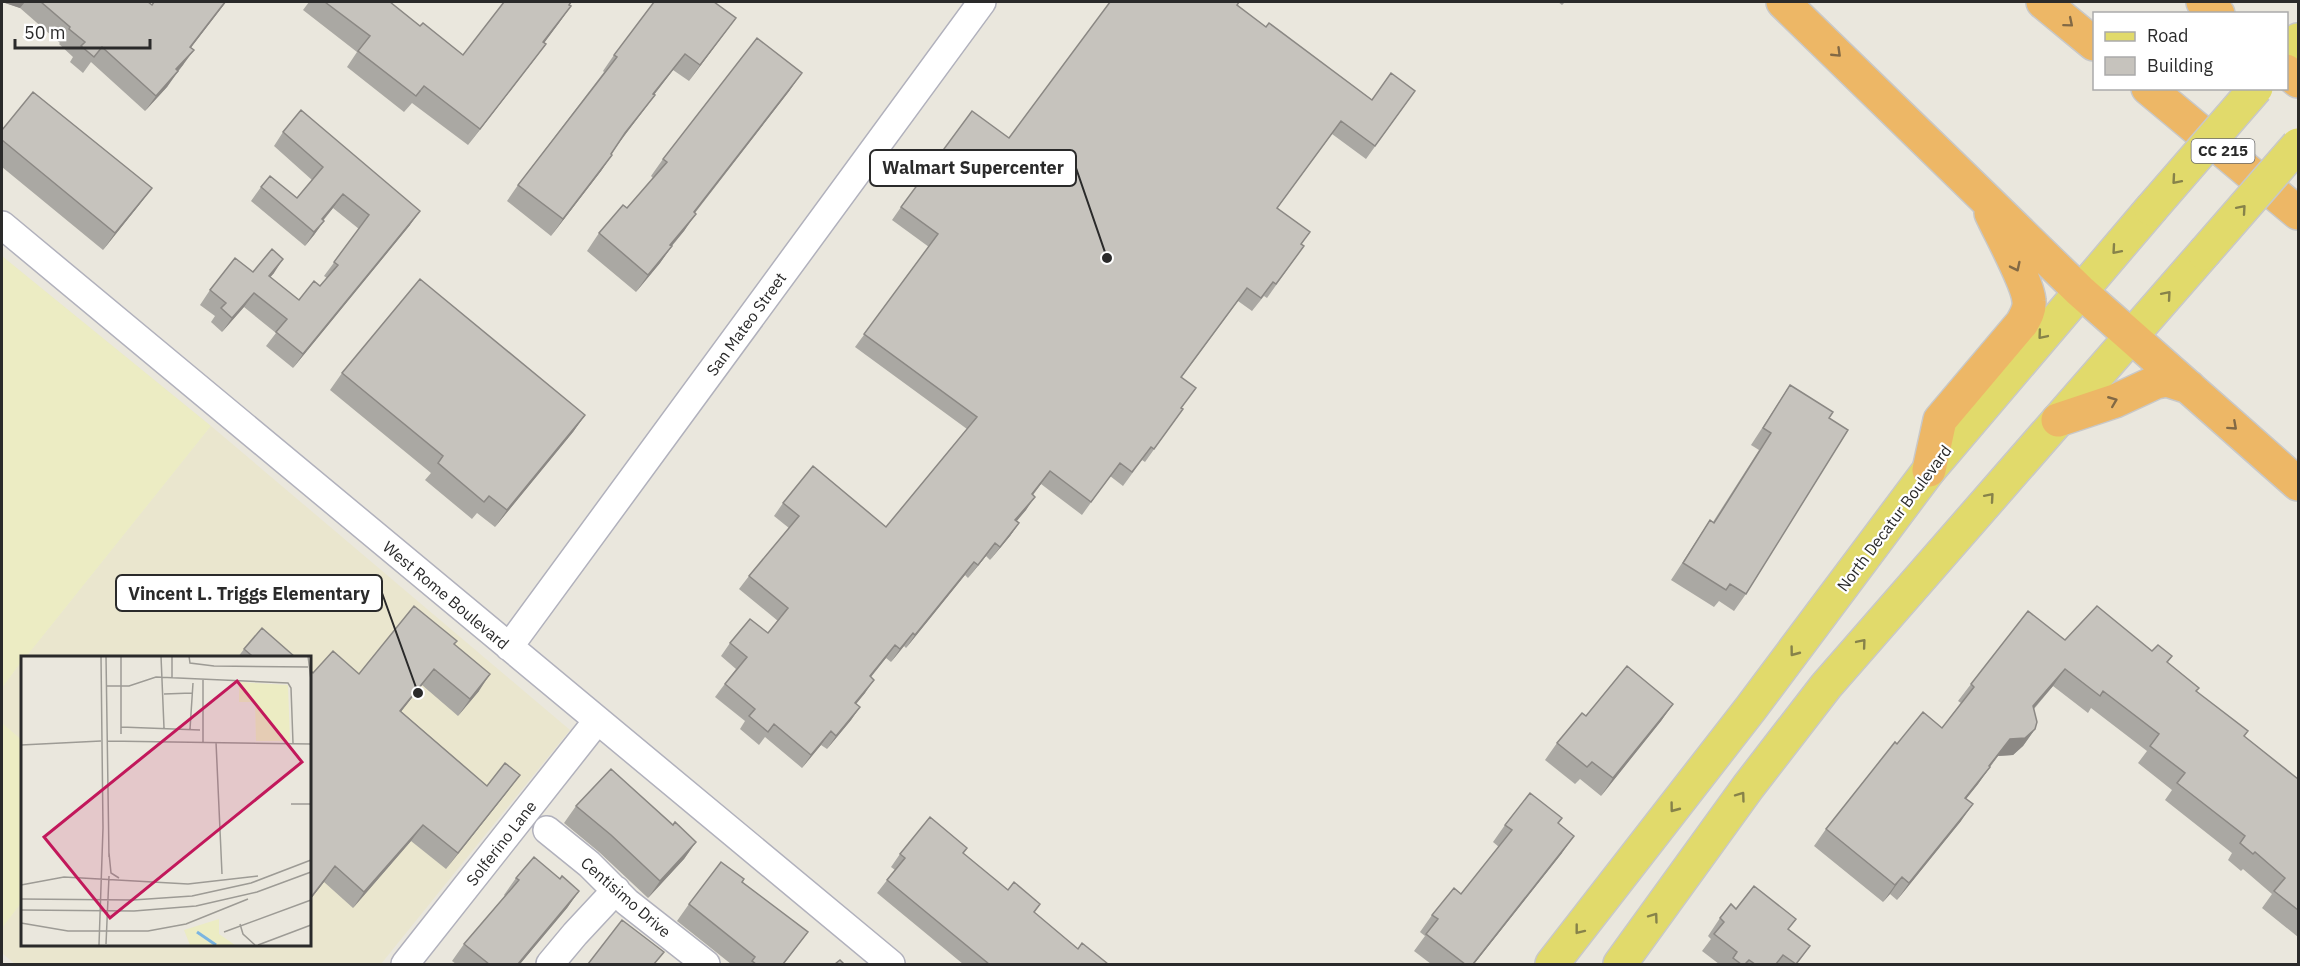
<svg xmlns="http://www.w3.org/2000/svg" width="2300" height="966" viewBox="0 0 2300 966" font-family="'IBM Plex Sans',sans-serif">
  <rect width="100%" height="100%" fill="#eae7dd"/>
  <path fill="#eae6ce" d="M211,426L570,730L381,964H15L2,953V928L22,902V944H309V657H26Z
    M22,661V740L2,723V688Z"/>
  <path fill="#ececc3" d="M2,256L211,426L26,657H22V661L2,688Z
    M2,723L22,740V902L2,928Z"/>
  <g fill="none" stroke-linecap="round" stroke-linejoin="round">
    <defs>
      <path id="minor" d="M2,225L891,964
        M509,647L982,2
        M547,830L589,864L627,902L706,964
        M405,964L597,721
        M550,964L575,934L616,890"/>
      <path id="major" d="M2286,54L2298,40
        M1552,964L1751,708L1929,470L2151,209
        M1620,964L1748,787L1826,686L2204,253"/>
      <path id="highway" d="M1783,2L2080,291L2298,484
        M2043,2L2094,44
        M2203,2L2218,14
        M2286,71L2298,81
        M2148,88L2298,213
        M2058,420L2115,401L2156,382L2167,380L2189,387
        M1929,470L1940,420L2022,323C2026,316 2030,309 2029,301C2028,283 2000,233 1991,213"/>
    </defs>
    <use href="#minor" stroke="#b1b1bc" stroke-width="30"/>
    <use href="#major" stroke="#c8c8c8" stroke-width="36"/>
    <use href="#highway" stroke="#c8c8c8" stroke-width="36"/>
    <use href="#minor" stroke="#fff" stroke-width="27"/>
    <use href="#major" stroke="#e1da6b" stroke-width="33"/>
    <use href="#highway" stroke="#edb766" stroke-width="33"/>
    <defs>
      <path id="major-bridge" d="M2151,209L2256,88
        M2204,253L2298,145"/>
    </defs>
    <use href="#major-bridge" stroke="#c8c8c8" stroke-width="36" stroke-linecap="butt"/>
    <use href="#major-bridge" stroke="#e1da6b" stroke-width="33"/>
  </g>
  <path fill="#aaa8a3" d="M2,2H148L152,5L226,2L191,47L183,65L167,87L145,111L91,62L83,73L70,62L73,57L59,44L60,43L20,8Z
    M309,2H390L420,26L463,55L571,6L544,43L546,44L534,60L468,145L412,103L404,112L347,67L357,52L303,10Z
    M1558,2H1565L1562,5Z
    M1237,5L1266,27L1372,100L1415,91L1366,159L1332,134L1277,208L1301,244L1304,246L1267,298L1264,296L1252,311L1238,301L1182,377L1181,408L1183,409L1145,462L1142,460L1123,486L1110,476L1082,515L1041,484L1033,495L1026,510L1016,521L1019,523L1010,536L990,560L986,556L968,578L965,575L906,648L904,646L891,662L886,658L871,677L865,693L856,704L860,707L851,720L827,749L821,745L802,768L765,737L759,745L740,729L745,721L715,697L736,669L721,656L730,643L768,633L778,621L739,589L749,576L789,528L774,516L783,503L886,527L967,429L855,347L929,247L892,220L901,207L1009,138Z
    M736,18L689,81L673,70L654,95H655L616,147L601,171L551,236L507,201L518,185L604,72L603,71L614,55Z
    M790,90L695,213L684,231L672,246L660,263L636,292L587,251L599,233L627,208L653,178L651,176L663,159Z
    M2,130L152,188L139,205L103,250L2,167Z
    M283,132L410,225L293,368L266,346L276,333L244,307L222,332L211,322L215,316L200,305L210,290L253,272L274,273L270,277L299,300L320,286L327,278L324,276L359,229L333,208L323,221H324L314,235L305,246L251,201L261,187L297,198L312,180L274,146Z
    M342,373L585,415L573,432L495,527L477,513L472,519L425,480L431,473L330,390Z
    M1790,385L1829,418L1746,594L1734,611L1719,601L1714,607L1671,580L1710,520L1713,522L1759,450L1751,445Z
    M2065,640L2172,656L2167,663L2196,692L2244,736L2298,779V937L2262,908L2272,894L2243,869L2241,871L2228,860L2232,853L2165,800L2172,790L2138,763L2147,751L2091,708L2088,713L2053,686L2034,709L2035,729L2023,746L2013,755L1998,756L1978,784L1966,799L1961,821L1897,900L1890,894L1883,902L1814,846L1826,829L1897,744L1942,728L1961,703L1958,701L1971,684Z
    M454,644L479,691L458,716L422,685L401,711L487,786L508,791L446,869L411,841L353,908L324,882L309,901V669L313,673L359,674Z
    M244,649L295,657H238Z
    M1673,704L1661,721L1601,796L1580,779L1575,784L1545,760L1557,743L1586,716Z
    M576,806L673,825L696,842L684,859L648,898L599,852L564,823Z
    M1558,824L1562,853L1474,964H1431L1414,951L1425,936L1420,932L1432,915L1461,894L1499,847L1493,842L1505,825Z
    M963,853L1078,949L1108,964H963L877,893L895,870L891,867L900,854Z
    M516,878L560,879L579,891L567,908L520,964H456L452,961L464,944L505,896L504,895Z
    M742,882L808,932L784,964H731L677,921L689,904Z
    M1736,909L1789,930L1810,946L1797,964H1719L1702,951L1711,939L1708,936L1720,918Z"/>
  <path fill="#8b8884" d="M2,2H25L20,8Z
    M225,2H226L180,62L190,47Z
    M571,6L559,23L532,59L543,42Z
    M736,18L724,34L689,81L700,65Z
    M546,44L534,60L468,145L480,129Z
    M194,50L183,65L166,85L176,69Z
    M685,54L673,70L642,110L653,94Z
    M178,71L167,87L145,111L156,96Z
    M802,73L790,90L682,229L694,212Z
    M655,95L643,111L614,149L625,133Z
    M612,155L601,171L551,236L563,219Z
    M152,188L139,205L103,250L115,233Z
    M343,194L333,208L312,233L322,219Z
    M420,211L410,225L293,368L303,354Z
    M696,214L684,231L658,262L670,245Z
    M324,221L314,235L305,246L314,232Z
    M672,246L660,263L636,292L648,275Z
    M283,259L274,273L259,290L269,276Z
    M254,293L244,307L222,332L232,318Z
    M585,415L573,432L495,527L507,510Z
    M1050,471L1041,484L1023,507L1032,494Z
    M1035,497L1026,510L1006,534L1015,520Z
    M1019,523L1010,536L990,560L1000,547Z
    M995,543L986,556L968,578L978,565Z
    M974,562L965,575L906,648L915,635Z
    M913,633L904,646L891,662L900,649Z
    M895,645L886,658L861,689L870,676Z
    M434,669L422,685L389,727L400,711Z
    M2065,669L2053,686L2021,723L2033,706Z
    M490,674L479,691L458,716L470,699Z
    M874,680L865,693L846,716L855,703Z
    M1673,704L1661,721L1601,796L1613,778Z
    M860,707L851,720L827,749L836,736Z
    M2035,729L2023,746L2013,755L1998,756L1977,783L2010,739Z
    M831,731L821,745L802,768L811,755Z
    M1990,767L1978,784L1953,815L1965,798Z
    M520,775L508,791L446,869L458,853Z
    M1973,804L1961,821L1897,900L1909,883Z
    M423,825L411,841L353,908L364,892Z
    M1574,836L1562,853L1474,964H1473Z
    M696,842L684,859L648,898L660,881Z
    M335,866L324,882L309,901V900Z
    M1902,877L1890,894L1883,902L1895,885Z
    M579,891L567,908L520,964H518Z"/>
  <path fill="#c6c3bd" stroke="#8b8884" stroke-width="1.5" d="M41,2H148L152,5L154,2H225L190,47L194,50L176,69L178,71L156,96L102,47L94,57L81,46L85,42L69,29L70,27Z
    M325,2H390L420,26L423,23L463,55L504,2H571L569,5L571,6L543,42L546,44L480,129L424,86L416,96L358,51L370,36Z
    M654,2H714L736,18L700,65L685,54L653,94L655,95L625,133L611,154L612,155L563,219L518,185L617,57L614,55Z
    M1110,2H1239L1237,5L1266,27L1269,23L1372,100L1391,73L1415,91L1375,146L1341,121L1277,208L1310,232L1301,244L1304,246L1276,284L1273,282L1261,298L1247,288L1181,377L1196,388L1181,408L1183,409L1154,449L1151,447L1132,472L1120,463L1091,502L1050,471L1032,494L1035,497L1015,520L1019,523L1000,547L995,543L978,565L974,562L915,635L913,633L900,649L895,645L870,676L874,680L855,703L860,707L836,736L831,731L811,755L774,724L768,732L749,716L755,709L725,684L747,657L730,643L750,619L768,633L788,608L749,576L799,516L783,503L813,466L886,527L977,417L864,334L938,234L901,207L972,111L1009,138Z
    M757,38L802,73L694,212L696,214L670,245L672,246L648,275L599,233L623,205L627,208L667,162L663,159Z
    M33,92L152,188L115,233L2,140V130Z
    M301,110L420,211L303,354L276,332L287,319L254,293L232,318L221,308L226,303L210,290L235,258L253,272L272,249L283,259L269,276L299,300L314,281L320,286L338,265L334,262L369,215L343,194L322,219L324,221L314,232L261,187L270,176L297,198L323,167L283,132Z
    M420,279L585,415L507,510L489,496L484,502L438,463L443,456L342,373Z
    M1790,385L1833,412L1829,418L1848,430L1746,594L1730,584L1726,590L1683,563L1710,520L1714,523L1771,433L1763,428Z
    M414,606L457,641L454,644L490,674L470,699L434,669L400,711L487,786L505,763L520,775L458,853L423,825L364,892L335,866L309,900V669L313,673L333,651L359,674Z
    M2097,606L2152,651L2158,645L2172,656L2167,662L2199,688L2196,691L2248,731L2244,736L2298,779V910L2274,891L2285,878L2255,852L2253,854L2240,843L2245,836L2177,783L2185,773L2150,746L2159,734L2103,691L2100,696L2065,669L2033,706L2037,722L2035,729L2025,738L2010,739L1989,766L1990,767L1965,798L1973,804L1909,883L1902,877L1895,885L1826,829L1895,742L1897,744L1923,712L1942,728L1974,687L1971,684L2028,611L2065,640Z
    M262,628L295,657H249L251,655L244,649Z
    M1627,666L1673,704L1613,778L1592,762L1587,767L1557,743L1582,713L1586,716Z
    M611,769L673,825L675,822L696,842L660,881L611,835L576,806Z
    M1530,793L1562,818L1558,823L1574,836L1473,964H1465L1426,934L1438,919L1432,915L1454,888L1461,894L1512,830L1505,825Z
    M930,817L967,848L963,853L1008,890L1014,882L1040,904L1034,912L1078,949L1082,943L1108,964H989L887,880L905,858L900,854Z
    M534,857L560,879L562,876L579,891L518,964H489L464,944L519,880L516,878Z
    M721,862L744,879L742,882L808,932L783,964H756L752,961L755,957L689,904Z
    M1754,886L1796,919L1788,929L1810,946L1796,964L1783,955L1776,964H1755L1749,960L1745,964H1741L1733,958L1737,952L1714,934L1724,922L1720,918L1731,904L1736,909Z
    M622,920L664,952L654,964H588Z
    M840,960L844,964H835Z"/>
  <defs><path id="oneway-chevron" d="M-2-3.5L2.5 0L-2 3.5" fill="none" stroke-width="1.6" stroke-linecap="round" stroke-linejoin="round" transform="scale(1.5)"/></defs>
  <g stroke="#826945">
    <use href="#oneway-chevron" transform="translate(2069 23) rotate(40)"/>
    <use href="#oneway-chevron" transform="translate(1837 53) rotate(44)"/>
    <use href="#oneway-chevron" transform="translate(2016 267) rotate(64)"/>
    <use href="#oneway-chevron" transform="translate(2113 401) rotate(-22)"/>
    <use href="#oneway-chevron" transform="translate(2233 426) rotate(42)"/>
  </g>
  <g stroke="#86824a">
    <use href="#oneway-chevron" transform="translate(2176 180) rotate(131)"/>
    <use href="#oneway-chevron" transform="translate(2242 209) rotate(-49)"/>
    <use href="#oneway-chevron" transform="translate(2116 250) rotate(131)"/>
    <use href="#oneway-chevron" transform="translate(2167 295) rotate(-49)"/>
    <use href="#oneway-chevron" transform="translate(2042 335) rotate(130)"/>
    <use href="#oneway-chevron" transform="translate(1990 497) rotate(-49)"/>
    <use href="#oneway-chevron" transform="translate(1862 643) rotate(-50)"/>
    <use href="#oneway-chevron" transform="translate(1794 652) rotate(127)"/>
    <use href="#oneway-chevron" transform="translate(1741 796) rotate(-54)"/>
    <use href="#oneway-chevron" transform="translate(1674 808) rotate(127)"/>
    <use href="#oneway-chevron" transform="translate(1654 917) rotate(-54)"/>
    <use href="#oneway-chevron" transform="translate(1579 930) rotate(128)"/>
  </g>
  <g text-anchor="middle" stroke-width="4.5" stroke-linejoin="round" paint-order="stroke">
    <rect fill="#fff" stroke="#6a6a6a" stroke-width="1.5" x="2191.5" y="139" width="63" height="24" rx="4.5"/>
    <g font-size="15" font-weight="bold" fill="#2a2a2a">
      <text x="2223" y="156">CC 215</text>
    </g>
    <g font-size="16" fill="#2a2a2a" stroke="#fff">
      <text transform="translate(746 324) rotate(-54)" y="6">San Mateo Street</text>
      <text transform="translate(1894 518) rotate(-53)" y="6">North Decatur Boulevard</text>
      <text transform="translate(446 595) rotate(40)" y="6">West Rome Boulevard</text>
      <text transform="translate(501 843) rotate(-52)" y="6">Solferino Lane</text>
      <text transform="translate(626 897) rotate(41)" y="6">Centisimo Drive</text>
    </g>
  </g>
  <g transform="translate(21 656)">
    <rect width="290" height="290" fill="#eae7dd"/>
    <path d="M218,26L267,29L269,85H235L234,46H218ZM198,263V278L214,289H169L163,274Z" fill="#ececc3"/>
    <path fill="none" stroke="#7bb5e1" stroke-width="3" d="M176,276L195,289"/>
    <path fill="none" stroke="#9d9b95" stroke-width="1.5" d="M85,0L88,201M140,0L143,72M151,0V22M168,0L169,7L193,10L287,11M287,0L290,24M182,23V86M86,30H108L135,21L267,27L270,32L272,87M143,38L171,37M100,71L179,74M169,73L172,27M100,78V0M86,85L290,88M195,86L201,218M0,89L80,85M270,148H290M88,197L90,217L98,222M0,229L43,221L167,228L237,220M0,243L112,244L171,240L230,227L290,204M0,254L113,255L175,250L236,236L290,216M0,267L47,275H127L165,268L227,243M219,268L222,278L234,289M203,276L290,244M85,288L88,220M78,289L82,172L80,0M237,289L290,269"/>
    <path fill="#c2185b" fill-opacity="0.15" stroke="#c2185b" stroke-width="3" d="M216,25L281,106L89,262L23,181Z"/>
    <rect width="290" height="290" fill="none" stroke="#2a2a2a" stroke-width="3"/>
  </g>
  <path fill="none" stroke="#2a2a2a" stroke-width="2" d="M1107 258L1076 168M418 693L382 593"/>
  <g fill="#2a2a2a" stroke="#fff" stroke-width="2">
    <circle cx="1107" cy="258" r="6"/>
    <circle cx="418" cy="693" r="6"/>
  </g>
  <g fill="#fff" stroke="#2a2a2a" stroke-width="2">
    <rect x="870" y="150" width="206" height="36" rx="6"/>
    <rect x="116" y="575" width="266" height="36" rx="6"/>
  </g>
  <g font-size="18" text-anchor="middle" font-weight="bold" fill="#2a2a2a">
    <text x="973" y="174">Walmart Supercenter</text>
    <text x="249" y="600">Vincent L. Triggs Elementary</text>
  </g>
  <rect width="2300" height="966" fill="none" stroke="#2a2a2a" stroke-width="6"/>
  <rect x="2093" y="12" width="195" height="78" fill="#ffffff" stroke="#aaaaaa" stroke-width="1.5"/>
  <rect x="2105" y="32" width="30" height="9" fill="#e1da6b" stroke="#aaaaaa" stroke-width="1.5"/>
  <text x="2147" y="42" font-size="18" fill="#2a2a2a">Road</text>
  <rect x="2105" y="57" width="30" height="18" fill="#c6c3bd" stroke="#aaaaaa" stroke-width="1.5"/>
  <text x="2147" y="72" font-size="18" fill="#2a2a2a">Building</text>
  <path d="M15 39v9h135v-9" fill="none" stroke="#2a2a2a" stroke-width="3"/>
  <text x="24" y="39" font-size="18" fill="#2a2a2a" stroke="#ffffff" stroke-width="4.5" paint-order="stroke">50 m</text>
</svg>
